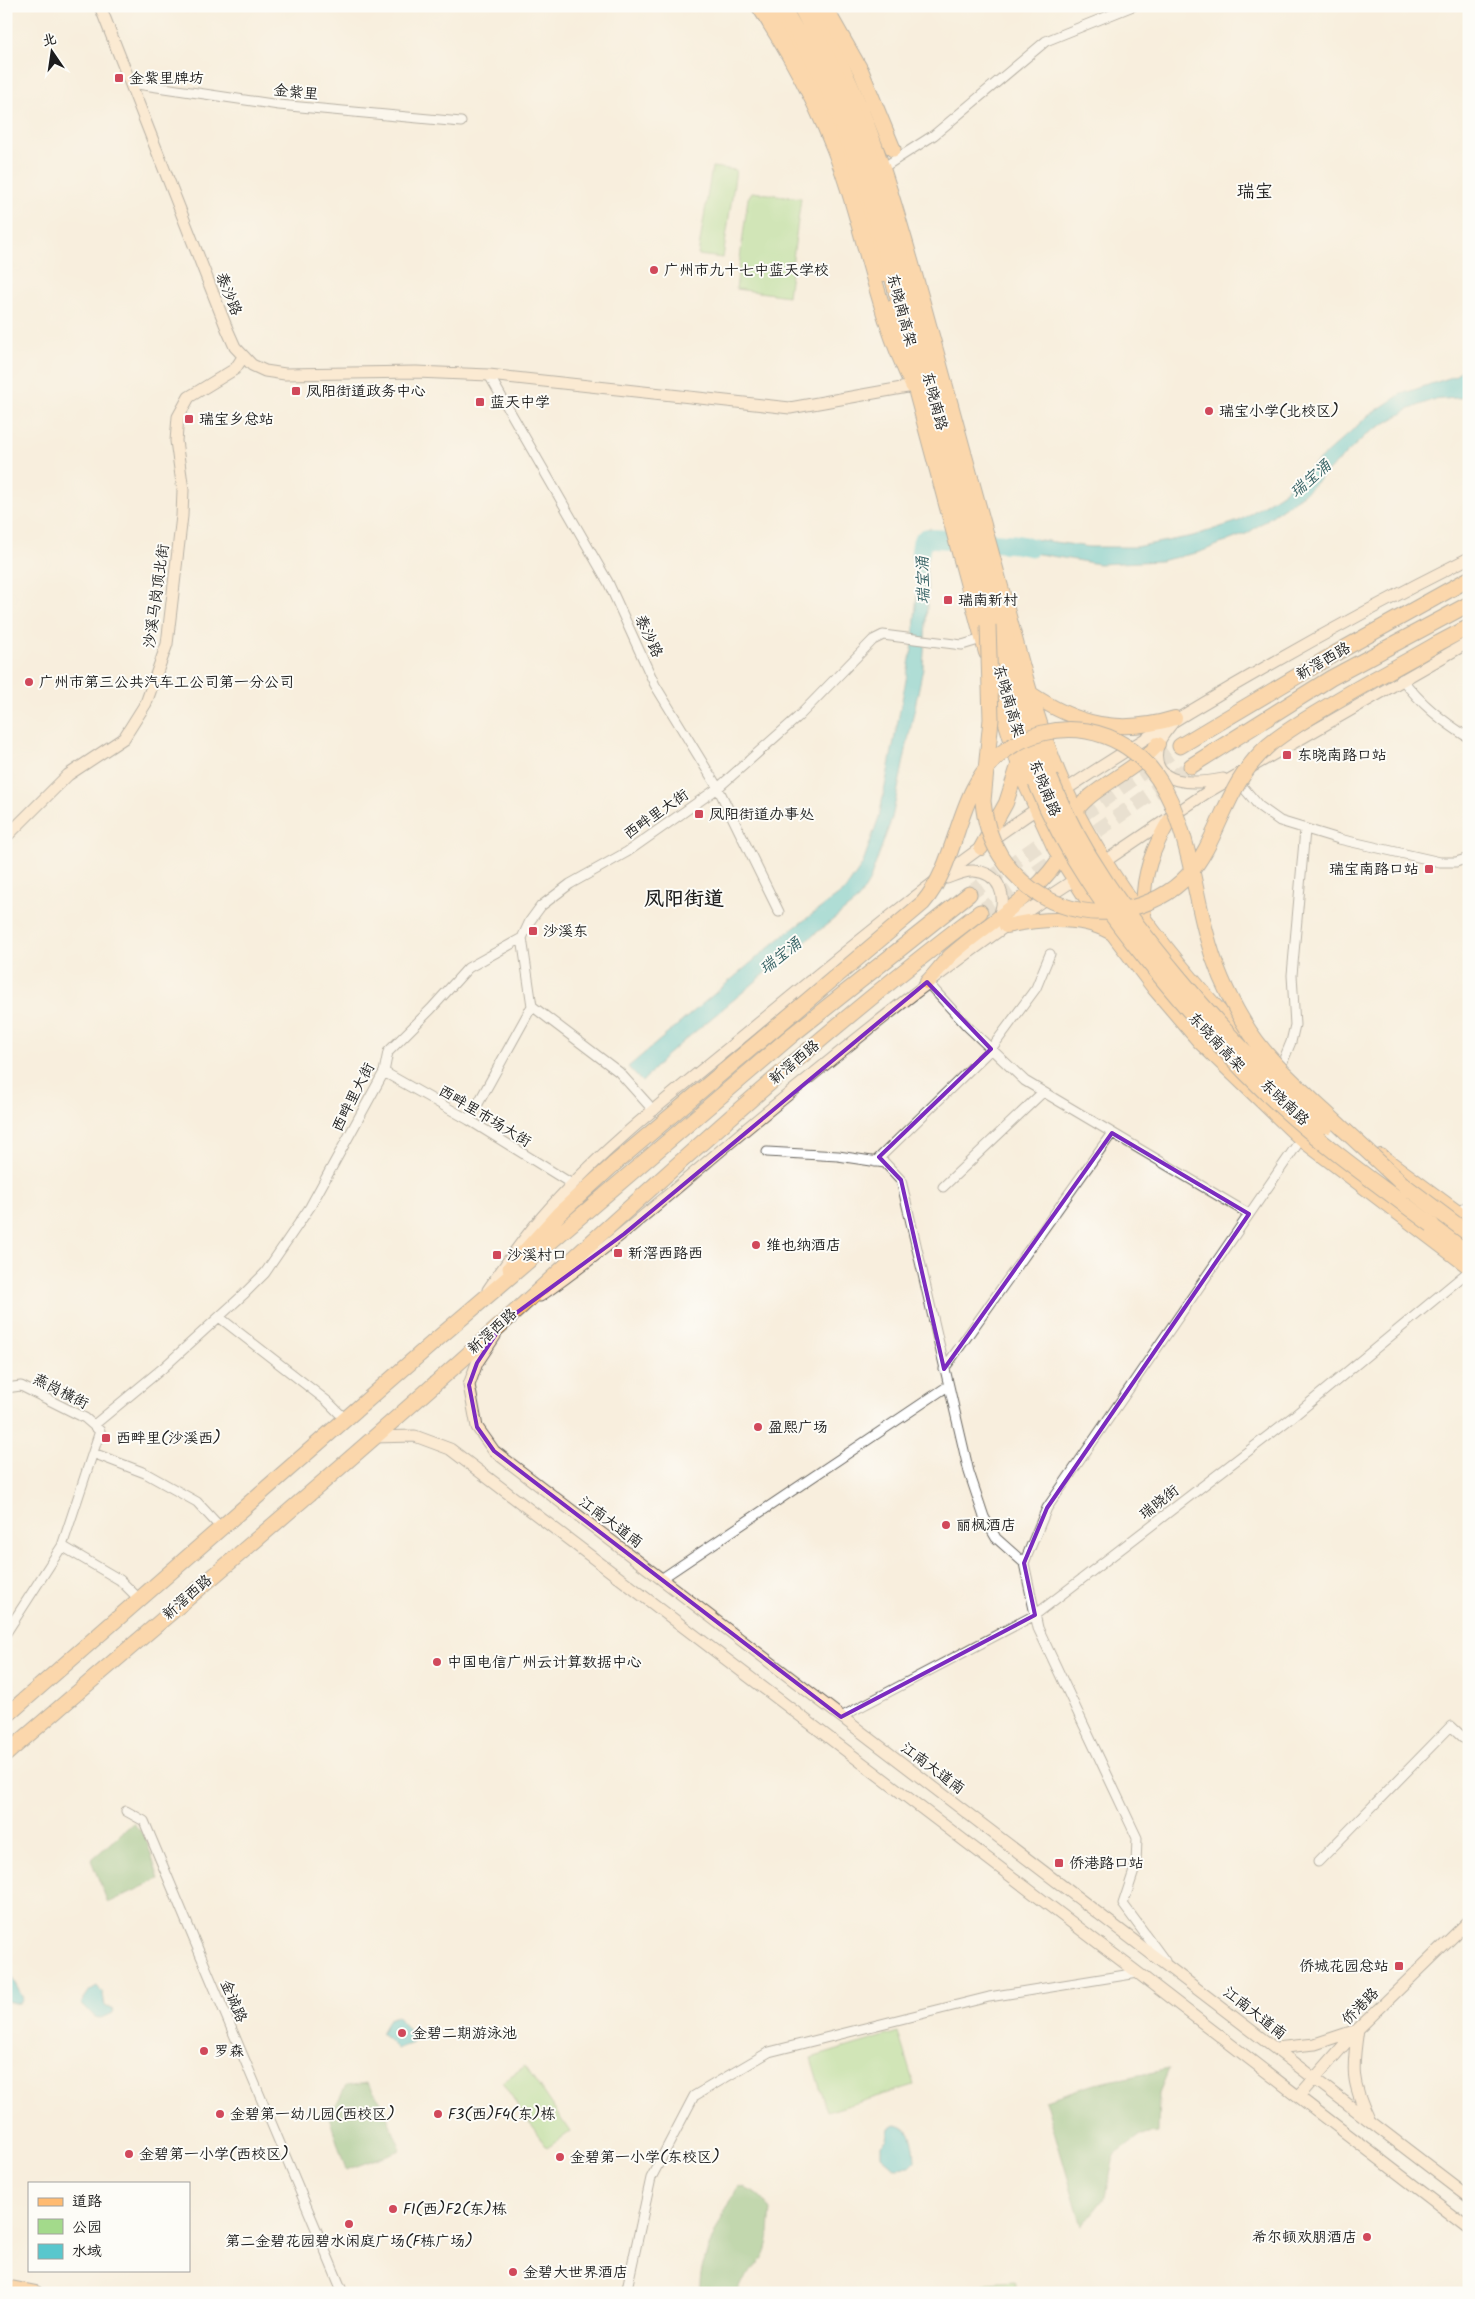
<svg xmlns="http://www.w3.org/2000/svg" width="1475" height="2299" viewBox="0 0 1475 2299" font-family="Kalam,'LXGW WenKai TC',sans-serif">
  <rect width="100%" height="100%" fill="#fdfcf7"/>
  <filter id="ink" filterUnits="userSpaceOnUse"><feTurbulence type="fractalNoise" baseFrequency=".02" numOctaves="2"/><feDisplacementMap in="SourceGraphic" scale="10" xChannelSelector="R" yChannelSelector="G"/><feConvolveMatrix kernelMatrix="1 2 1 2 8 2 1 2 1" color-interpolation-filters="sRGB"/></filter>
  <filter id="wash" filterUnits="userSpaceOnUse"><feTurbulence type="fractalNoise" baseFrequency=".0096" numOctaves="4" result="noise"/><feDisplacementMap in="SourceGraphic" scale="20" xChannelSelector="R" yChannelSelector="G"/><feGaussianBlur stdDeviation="1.12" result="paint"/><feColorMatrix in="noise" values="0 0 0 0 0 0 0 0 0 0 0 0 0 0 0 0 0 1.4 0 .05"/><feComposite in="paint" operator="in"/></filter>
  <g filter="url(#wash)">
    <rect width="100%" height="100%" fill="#f8eedd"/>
    <path fill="#a3da8b" stroke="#607b54" d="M712,167L736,170L723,258L698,255Z
      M752,192L801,198L788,296L736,289L748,198Z
      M898,2032L914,2085L827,2112L811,2058Z
      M525,2066L570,2132L547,2148L502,2082Z
      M1014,2281L1018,2293H953L988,2283Z"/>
    <path fill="#82ba77" stroke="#4f6b4a" d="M133,1823L145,1836L159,1879L108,1903L91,1860Z
      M1169,2069L1159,2093L1158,2133L1141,2135L1114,2155L1106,2196L1082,2226L1045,2100L1094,2084Z
      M367,2083L380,2100L401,2150L346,2170L329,2117L346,2086Z
      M738,2186C755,2189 761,2196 771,2210C769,2226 770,2248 760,2261C752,2273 740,2277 738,2293H700C697,2260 724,2215 738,2186Z"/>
    <path fill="#59c7cd" stroke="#3a7274" d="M1466,365H1469V397L1432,400L1408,410L1367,434L1307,491L1248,533L1200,552L1160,561L1099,564L1009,549L1006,535L1089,547H1135L1193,536L1239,521L1282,493L1368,416L1401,394L1455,376Z
      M930,528L935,544L925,547L928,592L923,668L892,818L869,882L858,900L778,963L667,1055L642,1082L628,1067L779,939L845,890L862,865L879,817L913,644L918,580L916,540L920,531Z
      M6,1967L23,1998L20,2004L6,2001Z
      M97,1986L103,1994L105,2006L113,2010V2013C93,2024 95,2015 81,2003L90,1990Z
      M397,2016L412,2034L413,2043L397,2049L381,2033L389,2019Z
      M896,2125C914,2129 914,2145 915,2161L909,2167L895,2168L881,2156V2145L887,2139L889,2128Z"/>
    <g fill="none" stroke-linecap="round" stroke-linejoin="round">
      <path stroke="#59c7cd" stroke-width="19" d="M920,554L922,541L926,538L1015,544L1031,547"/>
    </g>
  </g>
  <g filter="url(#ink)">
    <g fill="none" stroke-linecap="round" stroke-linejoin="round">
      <path stroke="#d7cec0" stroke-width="15" stroke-dasharray="15 8" stroke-linecap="butt" d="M1078,844L1191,766
        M969,894L1180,746
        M980,912L1059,857"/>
      <defs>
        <path id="street" d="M130,83L279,105L461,122
          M884,167L934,135L1046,41L1133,6
          M489,375L608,582L655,685L718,788L779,912
          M1402,679C1421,704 1442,721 1469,738
          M1237,780L1259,806L1280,821L1339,839L1440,862H1456L1469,858
          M522,938L532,1006
          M927,982L967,1026L1025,1081L1249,1214
          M532,1006L619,1072L654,1111
          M1279,1071L1291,1042L1295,1025L1292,975L1305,830
          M384,1072L469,1120L572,1184
          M469,1120L532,1006
          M767,1152L838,1156L885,1163L901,1180L969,1472L984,1517L996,1538L1024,1563
          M875,1162L991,1049L1036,988L1050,954
          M943,1187L1043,1092
          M1458,1213L1469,1204
          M219,1317L327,1401L346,1420
          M944,1369L1112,1133
          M6,1388L21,1386L85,1418L100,1431L62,1546L6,1633
          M94,1425L163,1368L243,1295L265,1273L310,1207L384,1072L388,1052L431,1009L468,968L522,938L530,921L541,906L570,884L627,852L718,788L798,717L873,640L883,635L962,645L982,639
          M93,1453L145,1473L197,1502L221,1528
          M62,1546L120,1580L139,1599
          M661,1579L948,1386
          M841,1717L1035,1615L1295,1415L1469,1271
          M126,1811L144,1821L343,2293
          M1318,1862L1451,1726L1469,1743
          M1165,1961L1123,1904L1136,1865L1137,1838L1038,1628L1024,1563L1047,1508L1301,1139
          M626,2293L651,2178L694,2096L769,2052L989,1997L1138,1973"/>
        <path id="secondary" d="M100,6L227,329L235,347L252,365L265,371L285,374L416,372L489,375L790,408L913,386
          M1173,722C1168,729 1160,737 1158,745C1147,788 1198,784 1223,779
          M1059,794C1192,706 1326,630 1469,558
          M6,837L68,775L124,738L146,703L167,644L182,516L183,490L176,441L178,417L189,397L235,369L243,357
          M1098,866L1206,793L1469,642
          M947,878C955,875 965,870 974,871C1000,873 1008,897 998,918
          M488,1290C505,1265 522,1240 542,1217C605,1144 685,1085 759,1023C851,947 944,870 1044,804
          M540,1296C615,1244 681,1183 751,1125C858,1037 965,949 1082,875
          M495,1336L477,1363L469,1385L477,1427L494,1451L1469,2197
          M373,1437L415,1436L450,1449L1138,1973L1469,2228
          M1358,2029C1352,2069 1351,2082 1369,2119
          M1275,2048L1315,2044L1354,2031
          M1299,2096L1358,2029L1469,1921"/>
        <path id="primary" d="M772,6C829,91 856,177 884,274
          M809,6C867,97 894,201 923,303C950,400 976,497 1003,594C1021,660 1037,726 1065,788C1108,884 1187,978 1259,1054
          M893,307L986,653
          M994,684L1023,779L1055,849L1088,901L1154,988L1200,1042L1301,1139L1469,1267
          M1030,693C1077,725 1120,735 1175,718
          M1072,818C1084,790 1136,772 1158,744
          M981,848L1006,803L1018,766
          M1144,914C1141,877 1153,846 1173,815
          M1006,926C1039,919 1080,915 1110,932
          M927,982C935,974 942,964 950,956C984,925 1042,893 1063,852
          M1381,1156L1469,1221
          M6,2287L36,2293"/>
        <path id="highway" d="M759,6C797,64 830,128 850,194C870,259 883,326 913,386
          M782,6L824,79L865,178L1009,704L1036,783
          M800,6L839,79L878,173L1024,702L1050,778
          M824,6L861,71L893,149
          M1437,644L1469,627
          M1180,746L1336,653L1469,579
          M1191,766L1331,678L1469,604
          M1432,1225L1469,1252
          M510,1268L559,1214L614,1164
          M6,1716L436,1340L792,1035L969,894
          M6,1754C173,1610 342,1469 505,1321C660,1180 813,1038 980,912"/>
      </defs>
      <use href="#street" stroke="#696660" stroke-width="11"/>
      <use href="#secondary" stroke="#696660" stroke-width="13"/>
      <use href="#primary" stroke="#696660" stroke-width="16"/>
      <use href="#highway" stroke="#696660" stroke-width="17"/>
      <use href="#street" stroke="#fff" stroke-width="9"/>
      <use href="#secondary" stroke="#ffe4c6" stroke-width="11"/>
      <use href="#primary" stroke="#ffbb71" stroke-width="14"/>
      <use href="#highway" stroke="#ffbb71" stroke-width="15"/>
      <defs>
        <path id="highway-bridge" d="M988,625L991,719L983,801C986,841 1007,875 1042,896C1066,910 1095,916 1122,910C1226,889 1204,802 1269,745C1287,730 1308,718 1328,706C1364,684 1401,665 1437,644
          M1050,778C1081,854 1125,912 1177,975C1222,1030 1271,1081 1326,1126
          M1036,783C1065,854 1107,912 1155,970C1194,1017 1233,1063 1278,1104C1326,1148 1380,1186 1432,1225
          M614,1164L923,903C961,858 955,789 1003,752C1027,734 1058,726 1087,731C1182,749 1186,859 1206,933C1214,965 1227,995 1244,1023C1265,1058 1294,1083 1324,1111C1352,1137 1380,1163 1408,1189
          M1400,1182L1469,1234"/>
      </defs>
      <use href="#highway-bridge" stroke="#696660" stroke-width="17" stroke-linecap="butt"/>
      <use href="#highway-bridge" stroke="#ffbb71" stroke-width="15"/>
    </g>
  </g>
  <path d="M0 0H1475V2299H0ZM927,982L991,1049L879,1157L901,1180L944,1369L1112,1133L1249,1214L1047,1508L1024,1563L1035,1615L841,1717L494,1451L477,1427L469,1385L477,1363L504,1322L624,1234Z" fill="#f8eedd" fill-opacity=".55" fill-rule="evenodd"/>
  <path fill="none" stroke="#7b2cbf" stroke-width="4" stroke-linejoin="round" d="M927,982L991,1049L879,1157L901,1180L944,1369L1112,1133L1249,1214L1047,1508L1024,1563L1035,1615L841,1717L494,1451L477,1427L469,1385L477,1363L504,1322L624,1234Z"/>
  <g fill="#d1495b" stroke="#fdfcf7" stroke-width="2">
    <rect x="114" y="73" width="10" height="10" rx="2.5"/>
    <circle cx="654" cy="270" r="5"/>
    <rect x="291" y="386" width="10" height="10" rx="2.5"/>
    <rect x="475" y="397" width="10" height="10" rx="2.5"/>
    <circle cx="1209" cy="411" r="5"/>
    <rect x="184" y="414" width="10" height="10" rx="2.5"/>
    <rect x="943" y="595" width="10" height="10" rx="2.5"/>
    <circle cx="29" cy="682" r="5"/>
    <rect x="1282" y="750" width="10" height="10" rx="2.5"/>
    <rect x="694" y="809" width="10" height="10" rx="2.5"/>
    <rect x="1424" y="864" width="10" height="10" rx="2.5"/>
    <rect x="528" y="926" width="10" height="10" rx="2.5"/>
    <circle cx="756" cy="1245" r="5"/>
    <rect x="613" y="1248" width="10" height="10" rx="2.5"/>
    <rect x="492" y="1250" width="10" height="10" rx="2.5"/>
    <circle cx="758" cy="1427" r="5"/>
    <rect x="101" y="1433" width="10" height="10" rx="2.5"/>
    <circle cx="946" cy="1525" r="5"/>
    <circle cx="437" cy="1662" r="5"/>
    <rect x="1054" y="1858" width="10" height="10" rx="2.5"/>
    <rect x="1394" y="1961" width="10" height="10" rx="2.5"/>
    <circle cx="402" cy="2033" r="5"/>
    <circle cx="204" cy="2051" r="5"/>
    <circle cx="220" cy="2114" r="5"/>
    <circle cx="438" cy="2114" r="5"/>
    <circle cx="129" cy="2154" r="5"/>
    <circle cx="560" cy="2157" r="5"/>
    <circle cx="393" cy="2209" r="5"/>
    <circle cx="349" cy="2224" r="5"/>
    <circle cx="1367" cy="2237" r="5"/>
    <circle cx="513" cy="2272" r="5"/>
  </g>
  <g text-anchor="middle" stroke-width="4" stroke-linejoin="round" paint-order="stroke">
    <g font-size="15" fill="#1c1c1c" stroke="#fdfcf7" text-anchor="start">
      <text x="129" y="83">金紫里牌坊</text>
      <text x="664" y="275">广州市九十七中蓝天学校</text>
      <text x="306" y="396">凤阳街道政务中心</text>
      <text x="490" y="407">蓝天中学</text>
      <text x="1219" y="416">瑞宝小学(北校区)</text>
      <text x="199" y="424">瑞宝乡总站</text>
      <text x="958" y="605">瑞南新村</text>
      <text x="39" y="687">广州市第三公共汽车工公司第一分公司</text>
      <text x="1297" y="760">东晓南路口站</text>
      <text x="709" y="819">凤阳街道办事处</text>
      <text x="1419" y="874" text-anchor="end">瑞宝南路口站</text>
      <text x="543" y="936">沙溪东</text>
      <text x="766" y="1250">维也纳酒店</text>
      <text x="628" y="1258">新滘西路西</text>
      <text x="507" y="1260">沙溪村口</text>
      <text x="768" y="1432">盈熙广场</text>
      <text x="116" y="1443">西畔里(沙溪西)</text>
      <text x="956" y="1530">丽枫酒店</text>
      <text x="447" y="1667">中国电信广州云计算数据中心</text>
      <text x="1069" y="1868">侨港路口站</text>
      <text x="1389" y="1971" text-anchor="end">侨城花园总站</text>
      <text x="412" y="2038">金碧二期游泳池</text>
      <text x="214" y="2056">罗森</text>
      <text x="230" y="2119">金碧第一幼儿园(西校区)</text>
      <text x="448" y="2119">F3(西)F4(东)栋</text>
      <text x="139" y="2159">金碧第一小学(西校区)</text>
      <text x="570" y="2162">金碧第一小学(东校区)</text>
      <text x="403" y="2214">F1(西)F2(东)栋</text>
      <text x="1357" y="2242" text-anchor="end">希尔顿欢朋酒店</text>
      <text x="349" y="2246" text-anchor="middle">第二金碧花园碧水闲庭广场(F栋广场)</text>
      <text x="523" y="2277">金碧大世界酒店</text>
    </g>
    <g font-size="15" fill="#1c1c1c" stroke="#fdfcf7">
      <text transform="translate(296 92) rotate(6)" y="5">金紫里</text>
      <text transform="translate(229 294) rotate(68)" y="5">泰沙路</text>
      <text transform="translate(902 310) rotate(75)" y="5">东晓南高架</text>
      <text transform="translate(935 401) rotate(75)" y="5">东晓南路</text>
      <text transform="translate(156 596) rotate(-82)" y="5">沙溪马岗顶北街</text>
      <text transform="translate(649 636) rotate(65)" y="5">泰沙路</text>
      <text transform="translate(1323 661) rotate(-30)" y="5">新滘西路</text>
      <text transform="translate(1009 701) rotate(74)" y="5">东晓南高架</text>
      <text transform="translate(1045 788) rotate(68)" y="5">东晓南路</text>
      <text transform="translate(656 814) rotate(-35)" y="5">西畔里大街</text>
      <text transform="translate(1217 1042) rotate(47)" y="5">东晓南高架</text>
      <text transform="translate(794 1062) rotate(-40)" y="5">新滘西路</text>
      <text transform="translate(353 1097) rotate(-63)" y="5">西畔里大街</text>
      <text transform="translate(1285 1102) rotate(43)" y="5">东晓南路</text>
      <text transform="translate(485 1116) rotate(31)" y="5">西畔里市场大街</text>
      <text transform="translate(492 1331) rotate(-42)" y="5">新滘西路</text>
      <text transform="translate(61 1391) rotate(27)" y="5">燕岗横街</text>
      <text transform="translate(1159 1502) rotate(-38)" y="5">瑞晓街</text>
      <text transform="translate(611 1522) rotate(37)" y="5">江南大道南</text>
      <text transform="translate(187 1597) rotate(-41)" y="5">新滘西路</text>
      <text transform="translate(933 1768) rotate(37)" y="5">江南大道南</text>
      <text transform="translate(234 2001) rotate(67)" y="5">金诚路</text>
      <text transform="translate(1360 2006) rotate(-45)" y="5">侨港路</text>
      <text transform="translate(1255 2013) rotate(38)" y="5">江南大道南</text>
    </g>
    <g font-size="16" font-style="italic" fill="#346063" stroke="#fdfcf7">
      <text transform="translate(1310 478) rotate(-41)" y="6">瑞宝涌</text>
      <text transform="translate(922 580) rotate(-91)" y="6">瑞宝涌</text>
      <text transform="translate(780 955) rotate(-38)" y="6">瑞宝涌</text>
    </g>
    <g font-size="18" fill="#1c1c1c" stroke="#fdfcf7">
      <text x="1255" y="197">瑞宝</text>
    </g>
    <g font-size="20" font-weight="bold" fill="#1c1c1c" stroke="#fdfcf7">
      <text x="684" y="905">凤阳街道</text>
    </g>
  </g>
  <rect width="1475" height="2299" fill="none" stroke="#fdfcf7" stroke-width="25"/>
  <rect x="28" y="2182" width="162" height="90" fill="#fdfcf7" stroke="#a3a29f"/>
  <rect x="38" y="2198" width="25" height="8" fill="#ffbb71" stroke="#a3a29f"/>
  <text x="72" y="2206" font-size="15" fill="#1c1c1c">道路</text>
  <rect x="38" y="2219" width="25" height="15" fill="#a3da8b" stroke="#a3a29f"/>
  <text x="72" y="2232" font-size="15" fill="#1c1c1c">公园</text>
  <rect x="38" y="2244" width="25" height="15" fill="#59c7cd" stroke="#a3a29f"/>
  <text x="72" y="2256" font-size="15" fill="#1c1c1c">水域</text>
  <g transform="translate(52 52) rotate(347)" stroke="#fdfcf7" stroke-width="4" paint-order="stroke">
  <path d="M0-4L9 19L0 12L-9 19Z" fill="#1c1c1c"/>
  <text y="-8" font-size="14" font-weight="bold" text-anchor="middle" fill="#1c1c1c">北</text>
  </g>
</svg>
